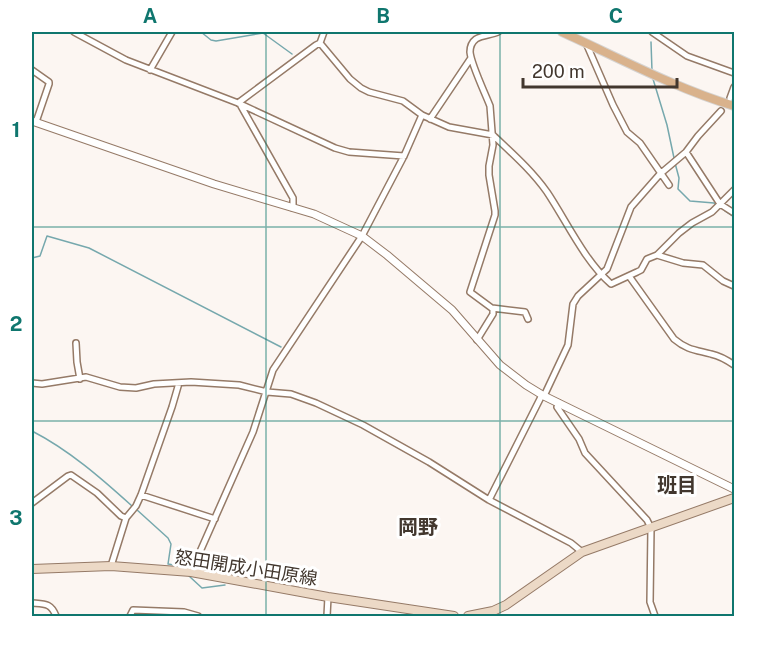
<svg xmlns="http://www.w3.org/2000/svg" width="766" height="648" viewBox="0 0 766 648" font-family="'Public Sans','Noto Sans JP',sans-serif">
  <rect width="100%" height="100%" fill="#fcf6f2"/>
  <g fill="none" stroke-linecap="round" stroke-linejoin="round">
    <path stroke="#76a8ad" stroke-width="1.5" d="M201,32L211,40L216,41L263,33L292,54
      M651,42L652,71
      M653,79L667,125L674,158
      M675,163L679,178L678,189L690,201L714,203L716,205
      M725,211L734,217
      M32,258L40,256L47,236L89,248L281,347
      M32,431C69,450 101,478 132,506
      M136,509L168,538L171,544L168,564L180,566L182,568
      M189,576L202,588L225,585"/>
    <defs>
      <path id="minor" d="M74,32L126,60L238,103L335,148L349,152L404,156
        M652,32L687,56L734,73
        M320,43L350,79L361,88L369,92L403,101L422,115L449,127L493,135L495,137C514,155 532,171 547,192C567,222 584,260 611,284L637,272L641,270L647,259L657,255L683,263L703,265L723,281L734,286
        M586,43L613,105L627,132L640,143L669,185
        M32,70L49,82V84L36,122
        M150,70L172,32
        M730,98L734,87
        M238,103L316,45L320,43L324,32
        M241,106L293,198V208
        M430,119L471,58
        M686,152L720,204L734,213
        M657,255L679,233L692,223L712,212L734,190
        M629,276L674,339C687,350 696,350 711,354C720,356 727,360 734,365
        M492,308L525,312L528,319
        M477,340L493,314V309L470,292L495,215V211L489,175V166L493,145L490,106C485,93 471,64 470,52C470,47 472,42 476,39C482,35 492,35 498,32
        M76,343L77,362L80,379
        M32,383L42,384L86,377L120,387L136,388L154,384L191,382L239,385L267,392L291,394L316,403L363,425L429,462L489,500L571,543L582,552
        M544,396L568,345L573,304L578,296L607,269L631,207L660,174L686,152L698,136L721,111
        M559,403L557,407L579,439L585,453L647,520L651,528L650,602L655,616
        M141,495L215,519
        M489,500L542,395
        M32,503L68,476L71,475L97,493L121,516L126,518
        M111,566L126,518L136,506L141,495L172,407L179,383
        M191,572L253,432L273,370L362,236L404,156L422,115
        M32,603C45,604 51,603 56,616
        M130,616L133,610L184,612L198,616
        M327,616L328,597"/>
      <path id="tertiary" d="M32,121L214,184L314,214L362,236L387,255L452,310L500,365L526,385L544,396L734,489"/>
      <path id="secondary" d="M32,569L111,566L191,572L328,597L454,616
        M468,616L493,611L506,605L582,552L734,498"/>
      <path id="primary" d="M562,32C619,58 675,88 734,106"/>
    </defs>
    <use href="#minor" stroke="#957a67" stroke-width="8"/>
    <use href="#tertiary" stroke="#957a67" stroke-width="9"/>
    <use href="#secondary" stroke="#957a67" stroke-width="10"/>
    <use href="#primary" stroke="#d5d3d1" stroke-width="10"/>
    <use href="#minor" stroke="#fff" stroke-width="5"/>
    <use href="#tertiary" stroke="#fff" stroke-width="7"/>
    <use href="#secondary" stroke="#ecd9c6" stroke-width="8"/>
    <use href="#primary" stroke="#d9b28c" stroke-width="8"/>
  </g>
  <path fill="none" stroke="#0f766e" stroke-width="1.5" stroke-opacity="0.55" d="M266,32V616M500,32V616M32,227H734M32,421H734"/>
  <g text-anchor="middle" stroke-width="6" stroke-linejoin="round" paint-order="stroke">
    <g font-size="18" fill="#42372e" stroke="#fff">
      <text transform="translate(246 568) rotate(9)" y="6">怒田開成小田原線</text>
    </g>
    <g font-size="20" font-weight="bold" fill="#42372e" stroke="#fff">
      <text x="677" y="492">班目</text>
      <text x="418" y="534">岡野</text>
    </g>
  </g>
  <rect width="766" height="648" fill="none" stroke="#ffffff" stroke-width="66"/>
  <path d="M523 78v9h154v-9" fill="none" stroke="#42372e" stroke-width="3"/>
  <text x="532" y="78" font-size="18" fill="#42372e" stroke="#ffffff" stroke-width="4.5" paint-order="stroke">200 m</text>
  <rect x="33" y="33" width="700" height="582" fill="none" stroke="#0f766e" stroke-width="2"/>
  <g font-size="20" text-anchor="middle" font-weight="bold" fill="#0f766e">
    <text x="150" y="23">A</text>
    <text x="383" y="23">B</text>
    <text x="616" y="23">C</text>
    <text x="16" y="137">1</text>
    <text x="16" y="331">2</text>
    <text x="16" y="525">3</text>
  </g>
</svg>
